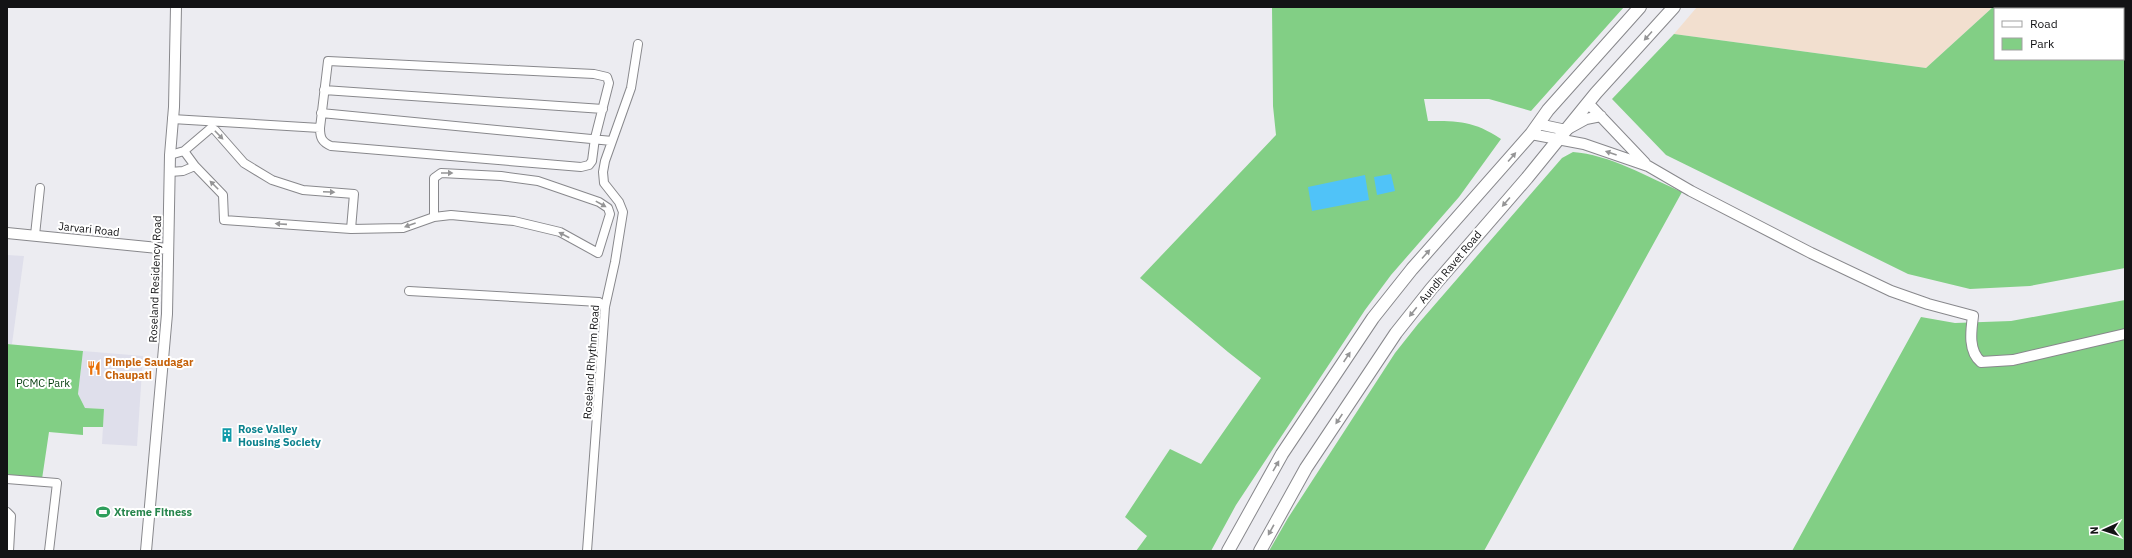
<svg xmlns="http://www.w3.org/2000/svg" width="2132" height="558" viewBox="0 0 2132 558" font-family="'IBM Plex Sans',sans-serif">
  <rect width="100%" height="100%" fill="#ececf1"/>
  <path fill="#dfdfeb" d="M7,255L24,256L12,344H7Z
    M83,351L143,356L137,446L102,444L104,409L84,408L78,394Z"/>
  <path fill="#f2dfcf" d="M1697,7H1993L1926,68L1674,34Z"/>
  <path fill="#82cf85" fill-rule="evenodd" d="M1272,7H1624L1531,111L1489,99H1424L1428,121C1459,121 1474,121 1501,139L1459,197L1391,275L1365,310L1236,505L1211,551H1136L1147,536L1125,517L1170,449L1201,464L1261,378L1228,352L1140,278L1276,135L1273,106Z
    M1993,7H2125V268L2030,286L1970,289L1908,274L1666,155L1612,99L1674,34L1926,68ZM1995,9H2123V59H1995Z
    M1573,152C1608,154 1650,178 1682,192L1484,551H1269L1288,518L1395,353L1418,324L1562,158Z
    M2125,300V551H1792L1921,317L1955,323L2011,321Z
    M7,344L83,351L78,394L85,408L104,409L103,427H83V435L49,432L42,479L7,475Z"/>
  <path fill="#50c3f8" d="M1391,174L1395,191L1377,195L1374,177Z
    M1365,175L1369,200L1312,211L1308,187Z"/>
  <g fill="none" stroke-linecap="round" stroke-linejoin="round">
    <defs>
      <path id="minor" d="M324,90L603,109
        M321,113L612,141
        M172,119L320,128L328,61L594,74L607,77L609,83L595,138L592,161L589,165L581,167L331,146C322,142 320,138 320,128
        M184,151L195,166
        M170,155L184,151L211,128L215,130L244,163L272,180L303,190L354,194L351,229
        M170,172L183,171L195,166L223,195L224,220L351,229L403,228L434,217L451,215L514,221L560,232L598,253L610,214L608,208L599,202L538,181L501,176L441,173L434,178V217
        M35,235L40,188
        M409,291L599,302L605,307
        M7,479L57,483L49,551
        M7,512L11,516L9,551
        M587,551L605,307L615,262L623,212L619,202L604,183L603,172L605,161L631,88L638,44"/>
      <path id="tertiary" d="M1588,103L1645,163
        M1538,124L1566,130L1586,119L1601,116
        M1531,134L1584,144L1648,166L1691,191L1811,253L1891,291L1928,304L1973,316C1971,331 1968,351 1981,362L2013,360L2125,334
        M7,233L168,249
        M146,551L167,314L170,155L174,107L176,7"/>
      <path id="primary" d="M1228,551L1282,454L1373,318L1412,269L1531,134L1548,110L1640,7
        M1260,551L1306,468L1396,333L1431,289L1527,178L1596,93L1674,7"/>
    </defs>
    <use href="#minor" stroke="#88888c" stroke-width="10"/>
    <use href="#tertiary" stroke="#88888c" stroke-width="12"/>
    <use href="#primary" stroke="#88888c" stroke-width="14"/>
    <use href="#minor" stroke="#fff" stroke-width="8"/>
    <use href="#tertiary" stroke="#fff" stroke-width="10"/>
    <use href="#primary" stroke="#fff" stroke-width="12"/>
  </g>
  <defs><path id="oneway-solid" d="M-6-.8H1V-3.2L6.5 0L1 3.2V.8H-6Z"/></defs>
  <g fill="#959596">
    <use href="#oneway-solid" transform="translate(1648 36) rotate(132)"/>
    <use href="#oneway-solid" transform="translate(219 135) rotate(46)"/>
    <use href="#oneway-solid" transform="translate(1611 153) rotate(-161)"/>
    <use href="#oneway-solid" transform="translate(1512 157) rotate(-49)"/>
    <use href="#oneway-solid" transform="translate(447 173)"/>
    <use href="#oneway-solid" transform="translate(214 185) rotate(-135)"/>
    <use href="#oneway-solid" transform="translate(329 192) rotate(2)"/>
    <use href="#oneway-solid" transform="translate(1506 202) rotate(131)"/>
    <use href="#oneway-solid" transform="translate(601 204) rotate(29)"/>
    <use href="#oneway-solid" transform="translate(281 224) rotate(-176)"/>
    <use href="#oneway-solid" transform="translate(410 225) rotate(160)"/>
    <use href="#oneway-solid" transform="translate(564 235) rotate(-152)"/>
    <use href="#oneway-solid" transform="translate(1426 254) rotate(-48)"/>
    <use href="#oneway-solid" transform="translate(1413 312) rotate(129)"/>
    <use href="#oneway-solid" transform="translate(1347 357) rotate(-56)"/>
    <use href="#oneway-solid" transform="translate(1339 419) rotate(124)"/>
    <use href="#oneway-solid" transform="translate(1276 466) rotate(-60)"/>
    <use href="#oneway-solid" transform="translate(1271 530) rotate(119)"/>
  </g>
  <defs>
    <symbol id="restaurant-bare" viewBox="-9 -9 18 18"><path d="M-5-6h1v4h1v-4h1v4h1v-4h1v5L-1.5 .5V6h-2V.5L-5-1ZM5-6V6H3V1.5H1.5Q1.5-4 5-6Z" fill="#e8710a" stroke="#fff" stroke-width="2.5" paint-order="stroke"/></symbol>
    <symbol id="building-bare" viewBox="-9 -9 18 18"><path d="M-4-6H4V6H1V3H-1V6H-4ZM-2.5-4.3h1.7v1.8h-1.7ZM.8-4.3h1.7v1.8H.8ZM-2.5-1h1.7V.8h-1.7ZM.8-1h1.7V.8H.8Z" fill="#0f9aa8" stroke="#fff" stroke-width="2.5" paint-order="stroke"/></symbol>
    <symbol id="stadium-bare" viewBox="-9 -9 18 18"><path d="M0-5a6.5 5 0 1 0 0 10a6.5 5 0 1 0 0-10ZM-3.5-1.8h7v3.6h-7Z" fill="#2e9e5b" stroke="#fff" stroke-width="2.5" paint-order="stroke"/></symbol>
  </defs>
  <g fill-rule="evenodd">
    <use href="#restaurant-bare" x="84" y="358" width="20" height="20"/>
    <use href="#building-bare" x="217" y="425" width="20" height="20"/>
    <use href="#stadium-bare" x="93" y="502" width="20" height="20"/>
  </g>
  <g text-anchor="middle" stroke-width="4" stroke-linejoin="round" paint-order="stroke">
    <g font-size="11" fill="#131315" stroke="#fff">
      <text transform="translate(89 229) rotate(6)" y="4">Jarvari Road</text>
      <text transform="translate(1450 267) rotate(-50)" y="4">Aundh Ravet Road</text>
      <text transform="translate(155 279) rotate(-88)" y="4">Roseland Residency Road</text>
      <text transform="translate(591 362) rotate(-86)" y="4">Roseland Rhythm Road</text>
    </g>
    <g font-size="11" font-weight="bold" fill="#c56008" stroke="#fff" text-anchor="start">
      <text x="105" y="366">Pimple Saudagar<tspan x="105" dy="13">Chaupati</tspan></text>
    </g>
    <g font-size="11" fill="#033c0d" stroke="#fff">
      <text x="43" y="387">PCMC Park</text>
    </g>
    <g font-size="11" font-weight="bold" fill="#0d838f" stroke="#fff" text-anchor="start">
      <text x="238" y="433">Rose Valley<tspan x="238" dy="13">Housing Society</tspan></text>
    </g>
    <g font-size="11" font-weight="bold" fill="#27864d" stroke="#fff" text-anchor="start">
      <text x="114" y="516">Xtreme Fitness</text>
    </g>
  </g>
  <rect width="2132" height="558" fill="none" stroke="#131315" stroke-width="16"/>
  <rect x="1994" y="8" width="130" height="52" fill="#ffffff" stroke="#a1a1a1"/>
  <rect x="2002" y="21" width="20" height="6" fill="#ffffff" stroke="#a1a1a1"/>
  <text x="2030" y="28" font-size="12" fill="#131315">Road</text>
  <rect x="2002" y="38" width="20" height="12" fill="#82cf85" stroke="#a1a1a1"/>
  <text x="2030" y="48" font-size="12" fill="#131315">Park</text>
  <g transform="translate(2104 530) rotate(267)" stroke="#ffffff" stroke-width="3" paint-order="stroke">
  <path d="M0-3L7 15L0 10L-7 15Z" fill="#131315"/>
  <text y="-6" font-size="11" font-weight="bold" text-anchor="middle" fill="#131315">N</text>
  </g>
</svg>
